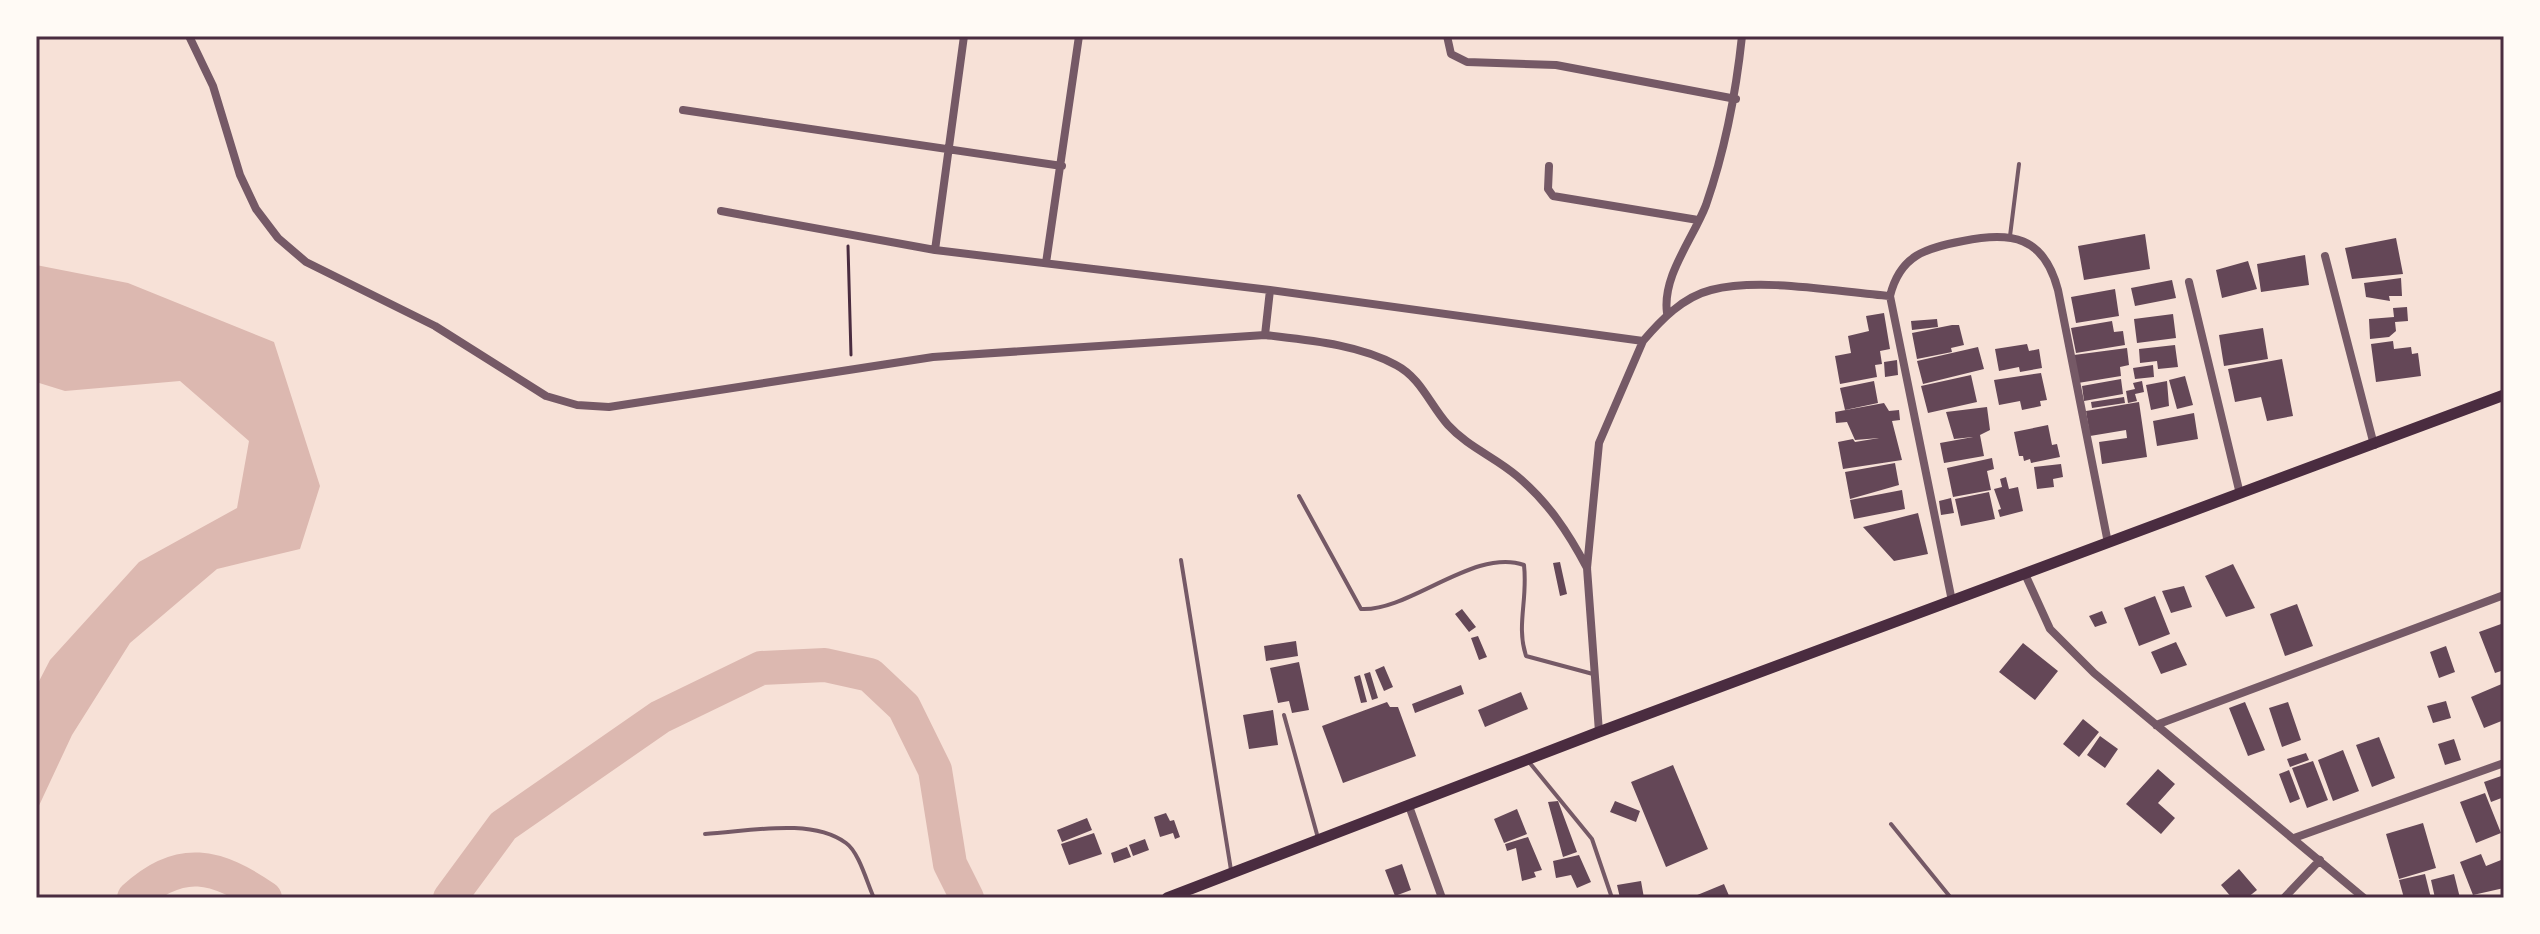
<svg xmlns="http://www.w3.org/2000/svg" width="2540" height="934" viewBox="0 0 2540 934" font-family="'Nunito Sans',sans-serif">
  <rect width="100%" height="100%" fill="#f7e1d7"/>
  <path fill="#dcb8b0" d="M36,265L128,283L274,342L320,486L300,549L217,569L130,643L72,735L36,812V687L50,660L139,562L237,508L249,441L180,381L65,391L36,382Z"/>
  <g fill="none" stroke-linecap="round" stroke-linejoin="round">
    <path stroke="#dcb8b0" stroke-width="34" d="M134,898C180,855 217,865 265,898
      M450,898L503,826L660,717L761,668L825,665L870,675L904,707L935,770L950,864L967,898"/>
  </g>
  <path fill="#644757" d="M2145,234L2150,269L2084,280L2078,246Z
    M2396,238L2403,274L2352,279L2345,248Z
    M2305,255L2309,285L2261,292L2257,264Z
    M2248,261L2257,289L2222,298L2216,270Z
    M2401,278L2402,296H2389L2390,301L2366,297L2364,283Z
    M2172,280L2176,298L2135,306L2131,288Z
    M2115,289L2119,316L2076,323L2071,297Z
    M2407,307L2408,321L2395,322L2396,331L2389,337L2370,339L2369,319L2394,317L2393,308Z
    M1884,313L1890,349L1880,351L1882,364L1875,365L1877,377L1840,384L1835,356L1851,353L1848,336L1869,331L1866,316Z
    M2173,314L2176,338L2137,343L2134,319Z
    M1937,319L1938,327L1912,330L1911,321Z
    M2112,321L2114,332L2123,331L2125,345L2076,353L2071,328Z
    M1952,325H1959L1964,345L1951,348L1952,352L1917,359L1912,333Z
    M2263,328L2268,359L2224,366L2219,335Z
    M2393,341L2394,349L2411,347L2412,354L2418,353L2421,376L2376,382L2371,344Z
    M2027,344L2029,351L2039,349L2042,368L2020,372L2019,367L1999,371L1995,349Z
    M2175,345L2178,367L2158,369L2157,361L2140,363L2139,349Z
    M1978,347L1984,369L1923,384L1917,361Z
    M2127,348L2129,365L2120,367L2121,376L2078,383L2074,355Z
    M2282,359L2293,416L2267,421L2261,397L2235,402L2228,369Z
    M1897,360L1898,375L1885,377L1884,362Z
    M2153,365L2154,377L2135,379L2133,368Z
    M2041,373L2047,400L2040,401L2041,406L2022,410L2020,401L1999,405L1994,380Z
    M1971,375L1977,402L1928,413L1921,386Z
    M2185,376L2193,405L2177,409L2169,380Z
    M2121,379L2123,394L2084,401L2082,386Z
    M1874,381L1878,403L1845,410L1840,388Z
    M2142,381L2144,392L2135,394L2137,401L2128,403L2126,391L2135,389L2133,383Z
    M2167,381L2169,406L2151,410L2146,385Z
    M2124,397L2125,403L2092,408L2091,402Z
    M2139,402L2147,457L2102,464L2099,442L2127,438L2126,430L2090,436L2086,411Z
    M1884,403L1889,411L1899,410L1900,420L1892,421L1902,460L1843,469L1838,442L1853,439L1855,442L1879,438L1855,440L1847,422L1836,423L1835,412Z
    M1987,407L1990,430L1980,435L1984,456L1944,463L1940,443L1973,437L1954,439L1946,412Z
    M2194,413L2198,439L2157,446L2153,421Z
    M2048,425L2052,445L2057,444L2060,457L2031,463L2030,459L2024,461L2023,456H2019L2014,432Z
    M1992,458L1994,469L1987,471L1991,490L1953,497L1947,468Z
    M1895,463L1899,485L1850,499L1845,472Z
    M2061,464L2063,477L2053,479L2054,487L2037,489L2034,467Z
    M2006,477L2009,489L2018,487L2023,511L2000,517L1998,510L2001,509L1994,489L2002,487L2000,479Z
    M1902,490L1905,509L1854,519L1850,500Z
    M1989,492L1995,519L1961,526L1955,499Z
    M1951,498L1954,513L1941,515L1939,501Z
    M1918,513L1928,554L1894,561L1863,527Z
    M1560,562L1567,594L1560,596L1553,563Z
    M2233,564L2255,608L2226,617L2205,576Z
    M2184,586L2192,607L2171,613L2162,591Z
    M2155,596L2170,634L2139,646L2124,608Z
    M2297,604L2313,646L2285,656L2270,614Z
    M1462,609L1476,627L1469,632L1455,614Z
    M2102,611L2107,623L2095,627L2089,616Z
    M2501,624L2504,670L2495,673L2479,632Z
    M1478,636L1487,657L1479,660L1471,638Z
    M1296,641L1298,656L1266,661L1264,646Z
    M2176,642L2187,665L2161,674L2151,652Z
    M2023,643L2058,671L2035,700L1999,672Z
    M2446,646L2455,672L2439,678L2430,652Z
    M1299,662L1309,710L1292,713L1289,701L1278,703L1270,668Z
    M1384,666L1393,687L1384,691L1375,670Z
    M1370,672L1378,698L1372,700L1364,674Z
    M1360,675L1367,702L1361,703L1354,677Z
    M2504,683V720L2484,728L2471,697Z
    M1461,685L1464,694L1415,713L1412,704Z
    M1521,692L1528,709L1485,727L1478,710Z
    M2446,701L2451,718L2433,723L2427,706Z
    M1387,702L1390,707H1398L1416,756L1343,783L1322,726Z
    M2245,702L2265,750L2248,756L2229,708Z
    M2288,702L2301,740L2282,747L2269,708Z
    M1273,710L1278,745L1249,749L1243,715Z
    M2083,719L2099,732L2079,757L2063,744Z
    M2100,736L2118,749L2105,768L2087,755Z
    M2379,737L2395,778L2372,787L2356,745Z
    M2454,739L2461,760L2445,765L2438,744Z
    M2343,750L2359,791L2333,801L2318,760Z
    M2306,753L2309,760L2290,767L2287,759Z
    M2313,761L2328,800L2307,808L2292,768Z
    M1673,765L1708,849L1666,867L1631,782Z
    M2158,769L2175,784L2158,803L2175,818L2161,834L2126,804Z
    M2289,770L2300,799L2290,803L2279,774Z
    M2504,775V797L2491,802L2484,782Z
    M2485,793L2501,833L2476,843L2460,802Z
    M1558,801L1577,852L1563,857L1548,802Z
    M1615,801L1640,811L1636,822L1610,812Z
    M1517,809L1527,834L1504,843L1494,819Z
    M1166,813L1170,821L1174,820L1180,837L1175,839L1173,833L1160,837L1154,817Z
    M1087,818L1092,830L1062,842L1057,830Z
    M2423,823L2436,868L2399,879L2386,834Z
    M1094,833L1102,854L1069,865L1061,844Z
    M1528,837L1542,870L1534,872L1536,877L1522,881L1516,848L1507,851L1505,844Z
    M1145,839L1149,850L1133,856L1129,845Z
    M1127,847L1131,857L1114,863L1111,853Z
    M2481,854L2486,866L2501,860L2504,888L2473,895L2460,862Z
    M1579,855L1591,882L1577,888L1571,875L1556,878L1553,861Z
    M1402,864L1411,890L1395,896L1385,870Z
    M2239,869L2257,890L2247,898H2232L2221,885Z
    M2425,874L2431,898H2404L2399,880Z
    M2454,874L2460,898H2435L2431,880Z
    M1641,881L1644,898H1620L1617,885Z
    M1724,884L1730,898H1690Z"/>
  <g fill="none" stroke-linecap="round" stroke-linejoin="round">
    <path stroke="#4a2c40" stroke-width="3" d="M848,246L851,355"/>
    <path stroke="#755966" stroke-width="4" d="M2010,236L2019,164
      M1299,496L1361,609C1409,612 1475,547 1524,565C1528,600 1516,625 1526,656L1593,674
      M1181,560L1231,870
      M1284,715L1318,838
      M1529,762L1592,839L1612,898
      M1891,824L1951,898
      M705,834C747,832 810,817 846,843C859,852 867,883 874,898"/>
    <path stroke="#755966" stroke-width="8" d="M189,36L213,86L240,175L256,209L278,238L306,262L435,326L546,396L577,405L609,407L933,357L1265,335C1307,340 1358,344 1396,365C1421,378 1430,405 1448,425C1468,447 1495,457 1517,476C1548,502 1568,532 1587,568
      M1447,36L1451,54L1467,62L1556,65L1736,99
      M683,110L1062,166
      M1549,166L1548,189L1553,196L1698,220
      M721,211L935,250L1270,290L1643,341C1661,320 1683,297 1711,290C1762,277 1837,292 1890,296
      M935,250L964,36
      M2325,256L2374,445
      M1046,263L1079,36
      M2189,282L2240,494
      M1667,313C1662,276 1693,239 1706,205C1725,150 1736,93 1742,36
      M1265,335L1270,290
      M2025,574L2050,629L2094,673L2364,898
      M1952,601L1890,296C1900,255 1926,248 1963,241C2011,231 2044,236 2058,290L2108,543
      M2156,725L2504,595
      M1599,732L1587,568L1599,443L1643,341
      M1409,806L1442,898
      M2294,838L2504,763
      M2284,898L2320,860"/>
    <path stroke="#4a2c40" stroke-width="11" d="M1167,898L1599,732L2504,395"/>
  </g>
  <rect width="2540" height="934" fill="none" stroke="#fffaf5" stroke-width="76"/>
  <rect x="38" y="38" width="2464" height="858" fill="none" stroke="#4a2c40" stroke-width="3"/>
</svg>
